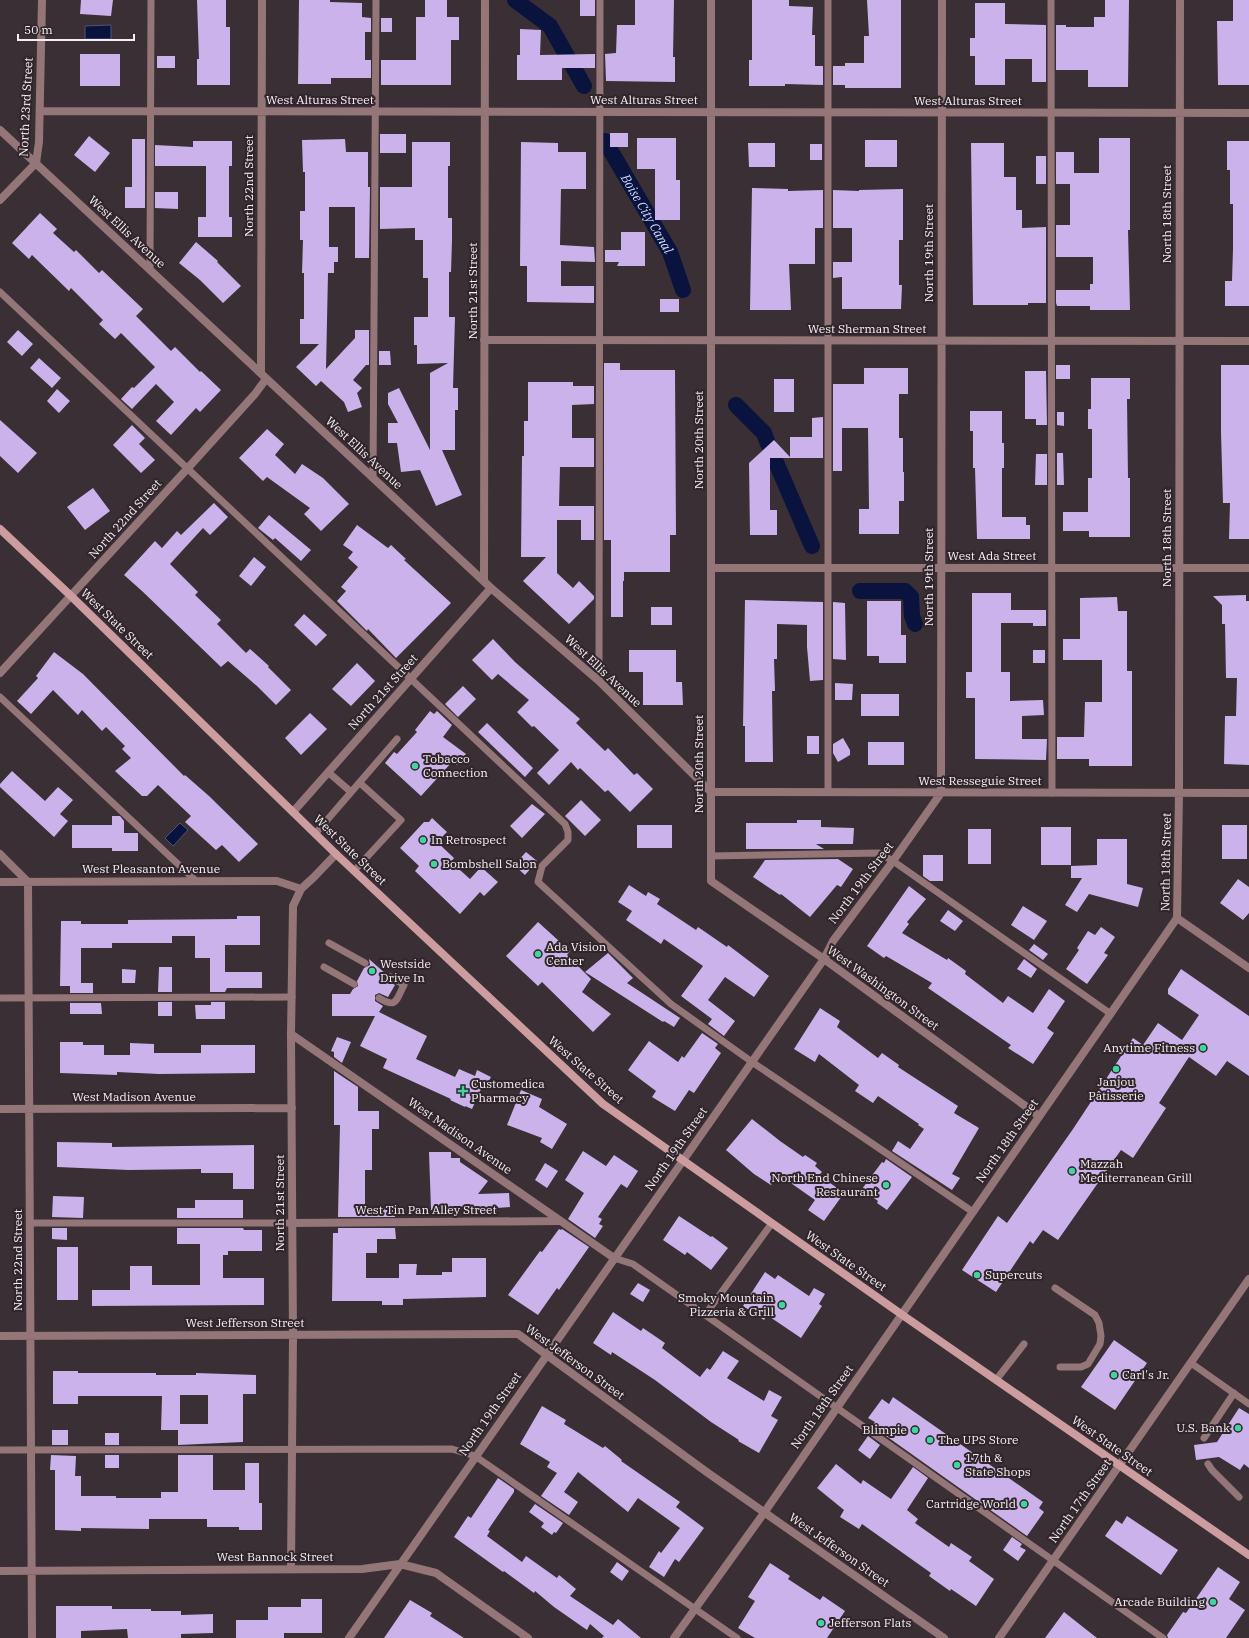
<svg xmlns="http://www.w3.org/2000/svg" width="1249" height="1638" viewBox="0 0 1249 1638" font-family="'IBM Plex Serif',serif">
  <rect width="100%" height="100%" fill="#392f35"/>
  <path fill="#0a123e" stroke="#505474" d="M111,25V39H85V26Z
    M180,823L188,830L173,846L165,838Z"/>
  <g fill="none" stroke-linecap="round" stroke-linejoin="round">
    <g stroke="#0a123e" stroke-width="16">
      <path d="M515,0L550,26L584,86"/>
      <path id="s1" d="M605,141L670,252L683,290"/>
      <path d="M736,405L764,433L768,444"/>
      <path d="M775,460L812,546"/>
      <path d="M860,591H905L911,597L912,616L915,624"/>
    </g>
  </g>
  <path fill="#cbb2eb" fill-rule="evenodd" d="M81,0H113L111,16L80,14Z
    M197,0H226V27H230V85H197V59H199Z
    M299,0H330V2L362,3V17L371,18V32H365V60H371V78H331V84H298Z
    M425,0H447V17H459V40H451V85H381V60H416V17H425Z
    M580,0H595V16H580Z
    M635,0H674L673,57H675V82L606,81L605,54L616,53L617,25H635Z
    M752,0H789V6L813,7L812,35H815V66H823V85L785,84V86H749V60H752Z
    M867,0H901V88H845V85H833V66H845V63H864V36H869Z
    M1105,0H1129L1128,87H1088V70H1056V25H1066V27H1094V17H1105Z
    M1233,0H1249V85H1218L1217,21H1233Z
    M975,3H1005V24L1046,25V82H1032V59H1005V85H975V56H970V38H975Z
    M381,18H392V32H381Z
    M520,29L541,30L540,55L595,54V68H562V80H517V55H520Z
    M80,54H120V86H80Z
    M157,56H175V68H157Z
    M610,133H628V147H610Z
    M380,134H406V153H380Z
    M89,136L110,153L95,172L74,155Z
    M637,138H676V180H680V220H655V169H637Z
    M1099,138H1130V230H1128L1130,310H1090V306H1057L1056,303V290H1090V284H1093V257H1056V225H1070V184H1056V152H1074V173H1099Z
    M132,139H145V208H125V187H132Z
    M345,139L346,152H368V187H370L369,258H355V207H329V247H338V262H334V273H328L326,369L355,338V330H369V365H366L353,380L362,388L357,393L362,407L348,412L344,402L321,381L316,386L296,367L319,344H300V319H304V273H302L303,240H300V211H305V172H303L302,140Z
    M865,140H897V167H865Z
    M193,141H232V166H229V217H232V237H198V217H206V166H155V145L193,147Z
    M1227,141H1249V306H1225V281H1232L1233,249V204H1230V170H1227Z
    M412,142H450V166H448V218H452V240L451,272H449V317H455L453,388H458V410H455V450H442L462,495L436,506L420,470L401,472L397,443H388V423H398L388,404V393L399,388L430,450V373L448,363L417,364V345H414V317H428V278H423V240H415V228L380,229V187H412Z
    M521,142L558,143V152H586V189H561L560,245L594,247L595,262L561,261V286H594V303L527,302V266H520Z
    M748,143H775V167H749Z
    M971,143H1004V177H1016V210H1022V228L1046,227V303H1028V305H973Z
    M810,144H822V160H810Z
    M1036,156H1046V184H1036Z
    M752,188L788,189V191L823,190V228H815V264H789L791,310H750Z
    M903,189V240H899V285H902L901,309H842V277L833,278V262H852V228H833V190L859,191V190Z
    M155,192H178V209L155,208Z
    M40,213L57,229L53,233L74,252L76,250L99,273L102,270L143,309L136,316L171,351L175,347L200,372L201,371L221,390L200,412L196,408L171,435L156,421L174,402L156,384L132,409L121,399L132,387L134,388L155,367L121,333L115,339L99,324L103,320L71,288L69,291L32,255L29,259L12,243Z
    M621,232H645V266H617L619,262H605V250H621Z
    M196,242L218,261L217,262L241,286L223,303L200,280L179,263Z
    M660,299H679V312H660Z
    M18,330L33,344L22,356L7,342Z
    M379,351H390L391,365H379Z
    M39,358L61,378L52,388L30,368Z
    M604,363H620V370H675L676,535H670V572H624V581H623V617H611V540H604Z
    M1056,365H1070V379H1056Z
    M1221,365H1249V539H1229L1230,503H1223L1221,432Z
    M864,368H908V394H899V438H903V472H904V501H899V534H859V509H869L868,428H842V471H833V384H864Z
    M1025,371H1046L1047,425H1036V419H1025Z
    M1091,378H1130V399H1127L1128,478H1130V537H1089V531H1063V512H1088V478H1092V429H1088V409H1091Z
    M774,379H794V412H774Z
    M528,382H573V386H594V404L572,405V438H594V467H560L559,506H594V540H581V520H557V573L573,588L579,581L594,596V599L569,624L523,581L546,557H521L522,456H524V421H528Z
    M57,389L70,401L59,413L47,401Z
    M970,411H1002V443H1004V468H1002V517H1026V525H1030V539H977L975,468H973V431H970Z
    M1057,412H1064V426L1057,425Z
    M823,417V458H770V510H777V535H750L749,463L774,440L790,457V437H812V418Z
    M0,420L37,453L18,473L0,456Z
    M132,425L145,438L139,444L155,460L141,473L113,445Z
    M267,429L284,444L275,455L295,474L302,464L323,478L349,504L321,531L304,514L310,508L267,477L263,481L239,458Z
    M1057,453H1063L1064,485H1057Z
    M1036,454H1047V485H1035Z
    M93,488L110,511L85,530L67,507Z
    M214,503L228,517L210,535L203,528L170,564L198,592L195,595L221,620L217,624L246,653L250,649L269,666L268,667L291,690L276,705L257,686L228,661L221,667L142,591L124,575L155,541L162,548L177,531L181,535Z
    M269,515L311,550L301,561L275,538L273,540L258,528Z
    M357,525L388,548L391,545L406,559L404,560L451,603L396,658L368,629L367,631L337,601L346,591L341,587L358,567L348,558L353,552L343,545Z
    M254,557L266,567L251,586L239,576Z
    M972,593H1011V610H1046V626H1033V623H1001V672H1010V701L1043,700L1044,715L1022,716V739H1047L1046,760L975,759V698H966V672H972Z
    M1246,595V601H1249V765L1224,764L1225,716H1236L1237,678H1226L1225,624H1222V605L1213,596Z
    M1117,597L1118,611H1127V671H1132V766H1089V759H1057V737H1084L1085,702H1102V660H1063V639H1080V598Z
    M745,600L823,602V680L810,681L807,647V625L777,624V659H774L775,691H772L773,762H745V726H743Z
    M867,601H901V635H906V663H879V656H867Z
    M833,602L845,603L846,660L833,659Z
    M651,607H672V625H651Z
    M304,614L327,635L316,646L294,625Z
    M493,639L515,662L580,719L576,723L605,751L608,748L634,775L637,773L653,789L630,812L608,790L605,792L580,768L578,770L571,762L549,785L537,773L559,750L534,726L532,727L517,712L529,700L498,674L492,680L472,660Z
    M629,650H676V682H682L683,705H643V672H629Z
    M1033,650H1045V663H1033Z
    M54,652L83,674L184,776L185,775L209,796L258,844L239,862L222,845L216,850L185,822L191,816L158,785L147,796H142L115,771L131,758L122,749L125,746L106,727L102,731L82,710L78,715L53,690L31,714L17,701L38,678L36,676Z
    M357,663L375,681L351,706L332,689Z
    M835,683L853,684L852,700H835Z
    M463,686L476,699L458,717L445,704Z
    M861,694H899V716H861Z
    M430,711L434,714L437,711L452,725L443,737L466,754L457,765L452,762L421,796L385,763L394,752L397,754L417,732L415,730Z
    M310,713L327,729L301,755L285,738Z
    M487,723L533,768L525,777L478,732Z
    M807,736H819V754H807Z
    M843,738L850,750V755L838,762L833,753V744Z
    M868,742H904V765H868Z
    M12,771L45,801L58,787L73,800L60,814L68,821L54,837L0,787V784Z
    M581,800L601,820L585,836L565,816Z
    M532,804L545,814L522,838L510,826Z
    M112,816H120L124,821V833H138V851H112V848H72V825H112Z
    M432,818L447,832L437,842L454,858L451,862L470,879L481,867L498,882L484,896L480,892L460,914L415,871L419,866L400,848L424,822H429Z
    M797,820H821V827L854,828L853,844H816L824,849H746V823H797Z
    M637,825H672V848H637Z
    M1222,825H1247V859H1222Z
    M1041,827H1071V865H1041Z
    M968,829H991V864H968Z
    M1097,839H1127V884L1143,888L1138,907L1089,894L1077,912L1065,905L1082,878H1071V866L1097,865Z
    M526,852L537,861L525,875L514,865Z
    M923,855H943V881H930L923,876Z
    M838,859L853,869L841,887L837,885L810,917L781,894L780,895L753,877L765,860Z
    M1238,879L1249,887V913L1243,920L1220,903Z
    M629,885L646,896L648,892L660,899L657,904L696,930L698,927L727,947L728,945L769,976L754,997L725,977L708,1000L735,1021L724,1036L708,1024L712,1019L681,996L703,966L664,939L661,944L626,920L632,911L618,902Z
    M909,886L926,899L907,922L909,924L902,933L947,960L948,958L966,971L965,974L1003,1003L1008,996L1033,1013L1049,989L1065,1001L1047,1028L1054,1033L1033,1064L1008,1048L1011,1045L928,988L932,983L886,956L884,958L867,946Z
    M1023,906L1047,921L1034,940L1011,925Z
    M948,910L963,921L955,931L940,921Z
    M237,916H260V945H225V972H262V988H227L225,992H210V958H195V936H172V943H112V948H81V983H93V993H70V986H60L61,921H81V924H128V920L237,919Z
    M538,922L570,951L567,955L591,979L582,992L611,1014L593,1032L542,982L538,986L506,956Z
    M1101,927L1115,937L1104,953L1108,955L1087,984L1066,969L1079,950L1077,948L1088,931L1095,935Z
    M1034,944L1048,954L1043,960L1029,950Z
    M608,953L633,978L627,983L680,1018L674,1027L664,1021L663,1022L585,972Z
    M369,959L387,975L388,981L395,985L388,997L379,993L375,995V1001L383,1006L379,1012L427,1036L416,1059L455,1077L459,1069L475,1076L477,1070L491,1077L485,1088L482,1087L472,1109L465,1106V1107L450,1100L451,1099L383,1068L387,1059L360,1046L375,1016H332V994H350L353,989L358,986L357,981L364,968L370,965Z
    M1024,959L1037,969L1031,978L1017,969Z
    M159,967H172V992H158Z
    M122,969L136,970L135,983H122Z
    M1181,969L1249,1016V1076L1227,1061L1216,1076L1189,1057L1159,1103L1166,1108L1133,1158L1121,1150L1058,1240L1043,1230L1033,1244L1030,1241L996,1292L962,1270L998,1216L1007,1223L1073,1129L1133,1038L1143,1045L1158,1023L1182,1040L1199,1015L1168,994V989Z
    M158,1002H172V1016H158Z
    M211,1002H225V1019H196L195,1005H211Z
    M70,1003H101L102,1014H70Z
    M820,1008L840,1021L837,1027L878,1058L882,1053L899,1065L898,1067L958,1106L954,1113L979,1128L952,1174L960,1178L952,1190L892,1151L898,1141L910,1149L924,1129L918,1125L919,1124L878,1096L873,1103L855,1091L859,1085L819,1054L815,1062L794,1049Z
    M702,1033L718,1044L715,1048L721,1053L694,1093L689,1090L675,1111L652,1097L656,1091L628,1070L649,1041L678,1062L682,1056L684,1058Z
    M337,1037L351,1042L342,1063L334,1057V1052L331,1051Z
    M60,1042H83V1045H104V1055H130V1043L154,1044V1053H201V1045H255V1073L159,1074L117,1072V1075L60,1073Z
    M334,1071L358,1087V1111H379V1129H372V1170H365V1207H395V1217H338L340,1125H334Z
    M521,1090L542,1099L539,1107L567,1124L552,1149L540,1142L542,1138L507,1125Z
    M752,1119L780,1141L803,1157L805,1155L817,1163L815,1166L822,1172L819,1175L844,1193L824,1221L808,1210L815,1200L778,1174L771,1185L754,1174L726,1150Z
    M57,1142L112,1143V1147L254,1145V1189H233V1173H201V1169L129,1170L57,1167Z
    M583,1151L606,1166L614,1155L638,1171L627,1188L621,1184L598,1217L602,1219L599,1224L603,1226L595,1238L568,1219L584,1193L565,1180Z
    M429,1152H451V1158H460V1162L488,1181L478,1194L509,1193L510,1207L497,1208V1212L480,1213V1207H447V1210H431Z
    M886,1159L912,1177L887,1210L877,1203L878,1201L862,1189L882,1162L884,1163Z
    M545,1163L558,1171L547,1188L535,1180Z
    M53,1196L84,1197L83,1218L52,1217Z
    M195,1200H243V1218H177V1208H195Z
    M679,1216L711,1237L712,1236L728,1248L711,1270L687,1252L685,1255L663,1240Z
    M52,1228H67V1240L52,1239Z
    M177,1228H243L244,1230H262V1251H228V1255H223V1278H264V1305L92,1306V1290H130V1266H152V1285H200V1244H177Z
    M338,1228H395L396,1239H377V1253H366V1278H399V1264H417L416,1275H442V1272H452V1258H486V1297L403,1299V1305H382V1301H332L333,1233H338Z
    M559,1229L561,1230L562,1229L589,1247L559,1290L557,1288L538,1315L508,1295L540,1251L542,1252Z
    M57,1247H78V1300H57Z
    M765,1272L775,1279L778,1275L809,1296L814,1288L825,1294L819,1304L822,1306L801,1338L767,1315L764,1320L743,1306Z
    M638,1283L650,1290L643,1302L630,1294Z
    M613,1312L641,1331L643,1328L665,1343L662,1348L700,1377L707,1368L710,1370L723,1351L739,1361L727,1378L764,1401L769,1390L782,1397L771,1416L778,1420L759,1453L738,1441L739,1440L711,1422L655,1380L612,1352L611,1355L593,1343Z
    M1114,1340L1147,1363L1115,1410L1081,1387Z
    M53,1371H78V1373H156V1375H196V1373L256,1375V1394H243V1442L178,1445V1430H161L162,1396H78V1404H53ZM180,1395H208V1424H180Z
    M893,1397L1043,1502L1039,1508L1044,1512L1027,1536L872,1426L875,1422L868,1418L882,1399L889,1404Z
    M542,1406L566,1420L564,1424L603,1448L605,1446L622,1460L621,1461L680,1502L676,1507L704,1528L679,1562L675,1559L664,1577L649,1567L659,1551L661,1553L680,1528L638,1498L628,1512L578,1472L564,1492L578,1502L569,1515L541,1496L557,1473L547,1467L550,1462L520,1444Z
    M1239,1408L1249,1414V1468L1244,1464L1240,1470L1219,1457L1196,1460L1194,1445L1217,1442Z
    M52,1430H68V1445H52Z
    M105,1433H119V1445H105Z
    M868,1436L880,1445L870,1459L858,1450Z
    M51,1455L76,1456L75,1476H81V1496H116V1498H161V1492H178V1455H213V1490H245V1463H259V1503H262V1530H239V1527H207V1519H149V1529L81,1528V1531L55,1530V1470H50Z
    M105,1455H119V1468H105Z
    M836,1464L861,1484L863,1480L891,1499L913,1467L928,1478L907,1510L918,1519L915,1523L949,1547L951,1543L972,1557L969,1561L994,1579L976,1606L951,1589L950,1591L929,1576L931,1573L862,1524L859,1529L840,1517L844,1510L817,1488Z
    M498,1478L514,1489V1492L488,1530L490,1531L487,1536L522,1562L526,1556L557,1578L559,1575L576,1589L570,1596L613,1625L618,1619L641,1638H602L604,1636L590,1624L587,1630L554,1607L535,1591L534,1593L504,1571L503,1572L454,1537L468,1516L471,1518Z
    M535,1504L563,1523L556,1533L554,1532L552,1535L541,1527L544,1523L529,1512Z
    M1127,1516L1178,1550L1161,1575L1105,1536L1116,1520L1122,1524Z
    M1012,1537L1022,1544L1020,1547L1026,1550L1018,1561L1003,1550Z
    M617,1562L629,1571L622,1581L610,1572Z
    M770,1563L790,1576L788,1579L820,1600L823,1596L845,1611L827,1638H755L738,1628L755,1601L748,1597Z
    M1218,1567L1240,1582L1229,1599L1245,1610L1226,1638H1168L1167,1635L1183,1612L1186,1613Z
    M301,1599H322V1633H284V1638H236V1620H268V1607H301Z
    M410,1600L432,1613L430,1616L464,1638H384Z
    M56,1606H112V1609H151V1611H181V1615L213,1614V1633L181,1634V1638H128L127,1629L81,1631V1638H56Z
    M1064,1612L1083,1627L1097,1638H1045Z"/>
  <g fill="none" stroke-linecap="round" stroke-linejoin="round">
    <path stroke="#947678" stroke-width="7" d="M828,0V792
      M1051,0L1052,793
      M150,269L151,0
      M0,292L565,824L568,832V840L542,866L538,882L671,1004L752,1062L973,1212
      M373,478L376,0
      M599,681L600,0
      M0,697L196,881
      M328,772L351,792
      M315,834L397,739
      M711,856L879,853L893,861L1111,1014
      M354,871L401,820L360,783
      M329,943L365,963
      M324,967L354,984
      M0,998L292,997
      M379,998C397,1009 396,1000 404,985L391,977
      M30,1223H292
      M614,1258L633,1264L1163,1638
      M1055,1288L1095,1315L1099,1323L1101,1336L1100,1344L1088,1364L1081,1367H1060
      M705,1315L772,1223
      M1191,1363L1249,1404
      M996,1380L1024,1344
      M1204,1438L1234,1393
      M0,1450L452,1449L475,1456L737,1638
      M1208,1464L1212,1470L1239,1497"/>
    <path stroke="#947678" stroke-width="8" d="M711,0V881L824,959L1039,1116
      M1180,0L1179,793L1177,918L1249,968
      M40,111L1249,113
      M0,130L491,588L599,681L711,792L1249,793
      M0,200L36,163L39,142L42,0
      M484,340L1249,341
      M261,372L262,0
      M711,568H1249
      M484,581L485,0
      M0,673L187,469L255,394L266,379
      M293,812L491,588
      M0,854L28,882L32,1638
      M0,882L277,881L301,889
      M291,1034L614,1258
      M0,1109L292,1108
      M292,1223L559,1221
      M0,1336L518,1334L708,1473L944,1638
      M291,1569L293,1335L291,1034L293,906L301,889L314,877L336,854
      M0,1571L362,1569L400,1564L436,1573L528,1638
      M349,1638L824,959L833,941L893,861L941,793L942,0
      M999,1638L1249,1279"/>
    <path stroke="#947678" stroke-width="8" d="M674,1638L764,1513L1177,918"/>
    <path stroke="#cc9c9f" stroke-width="8" d="M0,529L71,596L336,854L603,1104L901,1314L1249,1555"/>
  </g>
  <g fill="#41d4a1" stroke="#2f252b" stroke-width="1.5">
    <circle cx="415" cy="766" r="4"/>
    <circle cx="423" cy="840" r="4"/>
    <circle cx="434" cy="864" r="4"/>
    <circle cx="538" cy="954" r="4"/>
    <circle cx="372" cy="971" r="4"/>
    <circle cx="1203" cy="1048" r="4"/>
    <circle cx="1116" cy="1069" r="4"/>
    <path d="M461 1085h4v4h4v4h-4v4h-4v-4h-4v-4h4z"/>
    <circle cx="1072" cy="1171" r="4"/>
    <circle cx="886" cy="1185" r="4"/>
    <circle cx="977" cy="1275" r="4"/>
    <circle cx="782" cy="1305" r="4"/>
    <circle cx="1114" cy="1375" r="4"/>
    <circle cx="1238" cy="1428" r="4"/>
    <circle cx="915" cy="1430" r="4"/>
    <circle cx="930" cy="1440" r="4"/>
    <circle cx="957" cy="1465" r="4"/>
    <circle cx="1024" cy="1504" r="4"/>
    <circle cx="1213" cy="1602" r="4"/>
    <circle cx="821" cy="1623" r="4"/>
  </g>
  <g text-anchor="middle" stroke-width="4" stroke-linejoin="round" paint-order="stroke">
    <g font-size="12" fill="#f5eef2" stroke="#2f252b">
      <text x="320" y="104">West Alturas Street</text>
      <text x="644" y="104">West Alturas Street</text>
      <text x="968" y="105">West Alturas Street</text>
      <text transform="translate(26 107) rotate(-87)" y="4">North 23rd Street</text>
      <text transform="translate(249 186) rotate(-90)" y="4">North 22nd Street</text>
      <text transform="translate(1167 214) rotate(-90)" y="4">North 18th Street</text>
      <text transform="translate(127 232) rotate(43)" y="4">West Ellis Avenue</text>
      <text transform="translate(929 253) rotate(-90)" y="4">North 19th Street</text>
      <text transform="translate(473 291) rotate(-90)" y="4">North 21st Street</text>
      <text x="867" y="333">West Sherman Street</text>
      <text transform="translate(699 440) rotate(-90)" y="4">North 20th Street</text>
      <text transform="translate(364 453) rotate(43)" y="4">West Ellis Avenue</text>
      <text transform="translate(125 519) rotate(-48)" y="4">North 22nd Street</text>
      <text transform="translate(1167 538) rotate(-90)" y="4">North 18th Street</text>
      <text x="992" y="560">West Ada Street</text>
      <text transform="translate(929 577) rotate(-90)" y="4">North 19th Street</text>
      <text transform="translate(117 624) rotate(44)" y="4">West State Street</text>
      <text transform="translate(603 671) rotate(43)" y="4">West Ellis Avenue</text>
      <text transform="translate(383 692) rotate(-48)" y="4">North 21st Street</text>
      <text transform="translate(699 764) rotate(-90)" y="4">North 20th Street</text>
      <text x="980" y="785">West Resseguie Street</text>
      <text transform="translate(350 850) rotate(44)" y="4">West State Street</text>
      <text transform="translate(1166 862) rotate(-89)" y="4">North 18th Street</text>
      <text x="151" y="873">West Pleasanton Avenue</text>
      <text transform="translate(861 883) rotate(-53)" y="4">North 19th Street</text>
      <text transform="translate(883 988) rotate(36)" y="4">West Washington Street</text>
      <text transform="translate(586 1070) rotate(41)" y="4">West State Street</text>
      <text x="134" y="1101">West Madison Avenue</text>
      <text transform="translate(460 1136) rotate(35)" y="4">West Madison Avenue</text>
      <text transform="translate(1007 1141) rotate(-55)" y="4">North 18th Street</text>
      <text transform="translate(676 1149) rotate(-55)" y="4">North 19th Street</text>
      <text transform="translate(280 1203) rotate(-90)" y="4">North 21st Street</text>
      <text x="426" y="1214">West Tin Pan Alley Street</text>
      <text transform="translate(18 1260) rotate(-90)" y="4">North 22nd Street</text>
      <text transform="translate(846 1261) rotate(35)" y="4">West State Street</text>
      <text x="245" y="1327">West Jefferson Street</text>
      <text transform="translate(575 1362) rotate(36)" y="4">West Jefferson Street</text>
      <text transform="translate(822 1407) rotate(-55)" y="4">North 18th Street</text>
      <text transform="translate(490 1414) rotate(-55)" y="4">North 19th Street</text>
      <text transform="translate(1112 1446) rotate(35)" y="4">West State Street</text>
      <text transform="translate(1080 1501) rotate(-55)" y="4">North 17th Street</text>
      <text transform="translate(839 1550) rotate(35)" y="4">West Jefferson Street</text>
      <text x="275" y="1561">West Bannock Street</text>
    </g>
    <g font-size="12" fill="#f5eef2" stroke="#2f252b" text-anchor="start">
      <text x="423" y="763">Tobacco<tspan x="423" dy="14">Connection</tspan></text>
      <text x="431" y="844">In Retrospect</text>
      <text x="442" y="868">Bombshell Salon</text>
      <text x="546" y="951">Ada Vision<tspan x="546" dy="14">Center</tspan></text>
      <text x="380" y="968">Westside<tspan x="380" dy="14">Drive In</tspan></text>
      <text x="1195" y="1052" text-anchor="end">Anytime Fitness</text>
      <text x="1116" y="1086" text-anchor="middle">Janjou<tspan x="1116" dy="14">Pâtisserie</tspan></text>
      <text x="471" y="1088">Customedica<tspan x="471" dy="14">Pharmacy</tspan></text>
      <text x="1080" y="1168">Mazzah<tspan x="1080" dy="14">Mediterranean Grill</tspan></text>
      <text x="878" y="1182" text-anchor="end">North End Chinese<tspan x="878" dy="14">Restaurant</tspan></text>
      <text x="985" y="1279">Supercuts</text>
      <text x="774" y="1302" text-anchor="end">Smoky Mountain<tspan x="774" dy="14">Pizzeria &amp; Grill</tspan></text>
      <text x="1122" y="1379">Carl's Jr.</text>
      <text x="1230" y="1432" text-anchor="end">U.S. Bank</text>
      <text x="907" y="1434" text-anchor="end">Blimpie</text>
      <text x="938" y="1444">The UPS Store</text>
      <text x="965" y="1462">17th &amp;<tspan x="965" dy="14">State Shops</tspan></text>
      <text x="1016" y="1508" text-anchor="end">Cartridge World</text>
      <text x="1205" y="1606" text-anchor="end">Arcade Building</text>
      <text x="829" y="1627">Jefferson Flats</text>
    </g>
    <g font-size="13" font-style="italic" fill="#d3defe" stroke="#2f252b">
      <text dy="5" stroke="none"><textPath href="#s1" startOffset="84">Boise City Canal</textPath></text>
    </g>
  </g>
  <path d="M18 34v6h116v-6" fill="none" stroke="#f5eef2" stroke-width="2"/>
  <text x="24" y="34" font-size="12" fill="#f5eef2" stroke="#2f252b" stroke-width="3" paint-order="stroke">50 m</text>
</svg>
